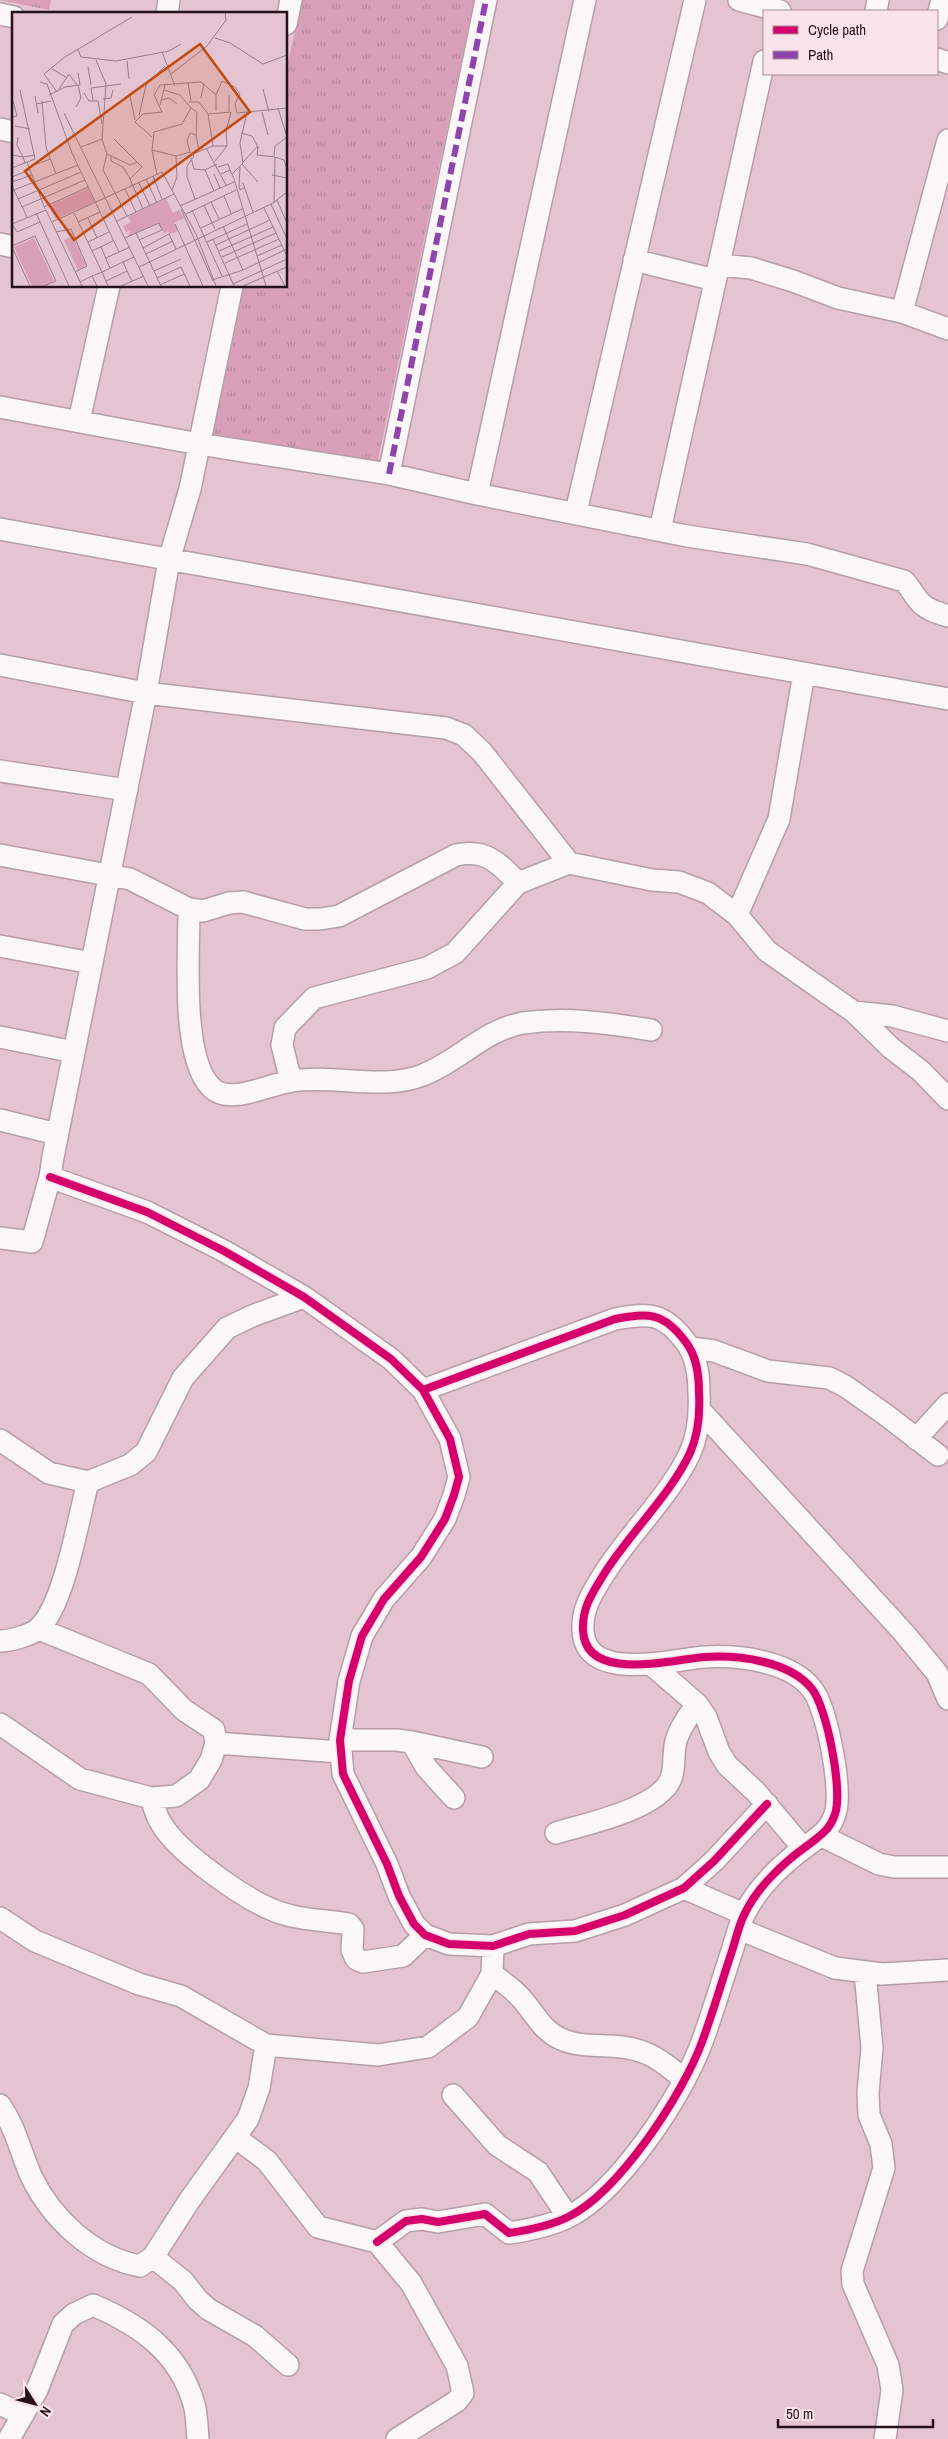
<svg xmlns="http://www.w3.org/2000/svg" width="948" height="2439" viewBox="0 0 948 2439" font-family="'Archivo Narrow',sans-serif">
  <defs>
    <pattern id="park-tufts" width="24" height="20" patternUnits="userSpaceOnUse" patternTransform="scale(1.25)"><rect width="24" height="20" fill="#d89fb6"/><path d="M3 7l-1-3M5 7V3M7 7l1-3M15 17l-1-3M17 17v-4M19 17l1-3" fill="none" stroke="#b9889c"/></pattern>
  </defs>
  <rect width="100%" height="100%" fill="#e4c4d0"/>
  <path fill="url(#park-tufts)" d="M0,0H51L49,10Z
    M302,0H474L377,465L206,438L240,286H286V71Z"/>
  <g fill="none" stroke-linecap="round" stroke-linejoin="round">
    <defs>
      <path id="minor" d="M739,0L780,11
        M876,11L878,0
        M0,14L14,17
        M167,14L169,0
        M937,19L942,0
        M286,24L291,0
        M937,59L948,63
        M0,129L14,132
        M0,244L14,247
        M634,260L715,280
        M719,265L751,268L793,281L838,298L902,312L948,329
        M902,312L948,140
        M0,407L199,444L389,474L477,494L687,536L807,554L904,581C910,587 913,594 919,601C925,609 938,613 948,616
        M79,421L109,286
        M389,474L486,0
        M477,494L585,0
        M576,512L695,0
        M0,529L948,699
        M660,530L764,61
        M0,665L146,693L446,728L464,735L482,752L569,863
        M0,771L127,790
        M0,855L130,879L189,909L203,911L229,903L243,902L305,919H320L339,916L456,855C486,849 498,862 518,883
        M189,909C189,953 181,1055 210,1086C228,1107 268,1084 292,1081C335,1074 382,1091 423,1075C459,1061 484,1030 523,1023C566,1017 608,1023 651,1030
        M737,915L767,951L854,1012L891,1048L921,1071L948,1099
        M0,946L92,963
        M854,1012L892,1016L948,1031
        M0,1037L74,1052
        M291,1081L282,1045L285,1028L314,998L427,968L455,953L518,883L569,863L652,880L679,882L708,893L737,915L779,819L804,673
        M0,1120L57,1134
        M50,1177L147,1212L224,1251L304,1297L391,1359L423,1390L450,1439L459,1477L454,1495L445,1519L421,1557L384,1599L362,1636L349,1681L340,1740L343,1774L387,1864L399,1896L414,1924L425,1935L449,1944L493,1946L529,1934L575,1931L625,1915L684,1888L714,1861L767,1804
        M0,1238L32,1242L50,1177L53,1157L146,693L169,560L190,489L232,286
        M691,1348L714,1351L768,1371L829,1378L845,1386L886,1415L938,1455
        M700,1410L904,1633L937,1673L948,1699
        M916,1439L948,1404
        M0,1440L49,1473L88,1482C78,1519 65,1603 39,1628C32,1635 10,1641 0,1641
        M88,1482L130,1465L146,1452L183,1378L227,1328L252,1316L304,1297
        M652,1665L697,1704L706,1717L719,1752L727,1765L756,1792L803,1848
        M0,1724L80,1779L151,1798L176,1796L199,1780L211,1760L216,1743L214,1730L184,1710L149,1674L39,1629
        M340,1740H396L412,1742L426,1767L454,1798
        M412,1742L482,1757
        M216,1743L340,1752
        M151,1798C154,1806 156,1816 161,1823C176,1851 243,1898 273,1910C296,1920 324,1920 349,1924L353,1929L352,1950L356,1959L363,1962L403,1956L425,1935
        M556,1833C585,1824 665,1808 672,1775C675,1764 673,1752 676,1741C680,1727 689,1715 697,1704
        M822,1836L879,1864L894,1867H948
        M684,1888L744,1914
        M0,1918L35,1941L139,1984L181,1996L266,2045L378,2055L428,2047L468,2017L492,1974L493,1946
        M739,1929L835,1968L882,1974L948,1970
        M865,1972L872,2048L868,2093L869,2115L881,2144L884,2168L852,2271L853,2284L888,2365L892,2390L885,2439
        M492,1974C502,1981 512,1988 521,1998C534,2012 542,2031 561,2039C585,2050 615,2042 640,2051C657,2056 671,2069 685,2080
        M453,2095L497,2145L538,2172L568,2217
        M0,2105C16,2128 20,2151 31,2176C52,2219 92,2257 140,2266L153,2257L189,2201L248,2119L259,2088L266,2045
        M235,2137L267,2161L318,2227L377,2242L411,2283L457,2366L463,2393L457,2401L397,2439
        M377,2242L406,2221L422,2219L438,2222L485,2214L509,2233C529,2230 550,2226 568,2217C619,2192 683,2094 702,2042C713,2012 722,1981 732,1951C736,1939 739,1924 745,1913C757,1888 782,1864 804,1848C817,1838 830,1831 835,1814C843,1791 827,1708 812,1689C790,1661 739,1655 705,1657C673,1659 585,1684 583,1630C582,1607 593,1592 604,1574C629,1534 671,1494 690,1453C698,1435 700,1411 699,1393C699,1375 697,1356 685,1341C663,1312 649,1313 615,1319L423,1390
        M153,2257L183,2281L197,2299L208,2309L255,2336L288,2365
        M0,2404L23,2415
        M9,2439L37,2390L63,2324L74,2314L93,2305C140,2325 179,2352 194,2404C197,2415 197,2428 198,2439"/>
    </defs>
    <use href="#minor" stroke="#b69ea7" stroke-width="24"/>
    <use href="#minor" stroke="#fbf6f8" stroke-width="21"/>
    <path stroke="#8e44ad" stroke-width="6" stroke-dasharray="12 6" stroke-linecap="butt" d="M389,474L486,0"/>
    <defs>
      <path id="cycleway" d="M50,1177L147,1212L224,1251L304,1297L391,1359L423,1390L450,1439L459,1477L454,1495L445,1519L421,1557L384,1599L362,1636L349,1681L340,1740L343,1774L387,1864L399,1896L414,1924L425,1935L449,1944L493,1946L529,1934L575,1931L625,1915L684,1888L714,1861L767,1804
        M377,2242L406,2221L422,2219L438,2222L485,2214L509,2233C529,2230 550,2226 568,2217C619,2192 683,2094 702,2042C713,2012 722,1981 732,1951C736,1939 739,1924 745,1913C757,1888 782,1864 804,1848C817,1838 830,1831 835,1814C843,1791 827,1708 812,1689C790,1661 739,1655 705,1657C673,1659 585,1684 583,1630C582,1607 593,1592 604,1574C629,1534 671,1494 690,1453C698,1435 700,1411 699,1393C699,1375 697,1356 685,1341C663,1312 649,1313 615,1319L423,1390"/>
    </defs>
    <use href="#cycleway" stroke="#fbe3eb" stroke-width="11"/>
    <use href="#cycleway" stroke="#d6006c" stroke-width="8"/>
  </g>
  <g transform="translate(12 12)">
    <rect width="275" height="275" fill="#e4c4d0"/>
    <path d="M76,176L83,190L43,207L37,194ZM154,186L161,201L167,198L172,206L162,211L166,219L157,222L156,219L152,221L146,211L116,225L118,219L114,220L111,214L119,210L116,205ZM61,224L74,253L66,258L52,228ZM22,226L42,269L31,274H20L2,235Z" fill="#d89fb6"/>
    <path fill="none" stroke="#987d88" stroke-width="1" d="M203,26L218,31L251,52L275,43M66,38L69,45L104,49L157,39L169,32M150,40L163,74M84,48L94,72L90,127M115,49L117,67M76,55L79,73M40,57L54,65M159,62L195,34L214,8L213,1M28,70L35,72L60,141L107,240M176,70L179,89M47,77L57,62L65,73M251,77L257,100M45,80L32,62L53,45L120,5M72,81L77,89H86L90,112M37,83L53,75L68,73L66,61M23,84L26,101M118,84L123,108M189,86L192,71M91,87L99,86L101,78M81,88L79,76L109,72M149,88L157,86L165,92M30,89L34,135L44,162M177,90H187L196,102L201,134M24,92L39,89M148,93L153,73M64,95L69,86L66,73M179,96L185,100L184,123M204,99V83L210,69L223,75L228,82L223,92L225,101L275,96M217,99V83M250,100L256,123M52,101L136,274M196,102L219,100L214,119L215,134L203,149M127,104L134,73L153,54M0,105L5,104L1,89M3,114L18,117M229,121L240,124L246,135L245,143L263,145L262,191M6,125L5,133L11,145L23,143M140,125L123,110L131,102L150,100L142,83L148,73L189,70L204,83M102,127L130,155L118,167M69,135L90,127L95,142L118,153L125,150M194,136L214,173M140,138L164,144M178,140L175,129L178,121L184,123L187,138M95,142L91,158L115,204M181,142L201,134H214M0,143L11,145L13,151M99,144V149L111,155L117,165L131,197M262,144L263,134L275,125L266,96M263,145L272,148L275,157M179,146L182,157L193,158M15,150L33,197M231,150L246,134M230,152L246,170M17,155L38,147M206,155L216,152L218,158M228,155L227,174L228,178L232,176M0,156L23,147L8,78M202,162L208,176M209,162L218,158L222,167L254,274M220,162L231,151L228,131L235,100M145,163L140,138L142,120L170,112L179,96L168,83L152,78M260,163L275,166M141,164L150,187M0,165L17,158M134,167L145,191M0,170L20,163M127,171L138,194M231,171L241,200M0,174L15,205M113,177L124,200M2,178L66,153M160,178L165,165L164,144L178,140L182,144L175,154V165L183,187M202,179L193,158L205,152M212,184L219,201M6,187L69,160M265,188L275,211M199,190L207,207M259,192L275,227M192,193L203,217M168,194L222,170M10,195L73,168M32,195L76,175M252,196L275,244M169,197L201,269M180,198L210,264M24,201L57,274M62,201L90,260L111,250M174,202L224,178M76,206L85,226M105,209L162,182M40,210L150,160L184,222L204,274M66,210L88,200M0,212L34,198L70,274M0,212L5,220L28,210M163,212L191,274M211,214L231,258M189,216L230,197M44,220L59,217L75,254L63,260M124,221L147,211L150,218L127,228M113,226L124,221L149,274M201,227L222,274M76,230L97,220M195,230L235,212M204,233L258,208M0,234L23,224L44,269L32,274M0,235L18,274M89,235L98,256M131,236L157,222L164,237M80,239L101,229M207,239L261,215M134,242L161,229M245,244L270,233M210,245L264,221M94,246L118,235M213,251L267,227M127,255L261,191L275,180M115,259L111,250L122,245M142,259L169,247M265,259L273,274M80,264L90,260L96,274M145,266L169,255L178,274M200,268L231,258L275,237M94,269L115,259L120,269M68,270L80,264L85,274M221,272L275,247M148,273L172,262M109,274L132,264M231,274L275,255"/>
    <path fill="#c14b0f" fill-opacity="0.15" stroke="#c14b0f" stroke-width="2.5" d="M188,32L238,100L62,228L13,159Z"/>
    <rect width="275" height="275" fill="none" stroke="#27121b" stroke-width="2.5"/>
  </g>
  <rect x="763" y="10" width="175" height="65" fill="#fbe3eb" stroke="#a68f98"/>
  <rect x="773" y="26" width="25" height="8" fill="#d6006c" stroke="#a68f98"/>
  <text x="808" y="35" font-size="15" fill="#27121b">Cycle path</text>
  <rect x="773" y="51" width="25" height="8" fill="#8e44ad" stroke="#a68f98"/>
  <text x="808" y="60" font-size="15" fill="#27121b">Path</text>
  <g transform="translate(35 2404) rotate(126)" stroke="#fbe3eb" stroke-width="4" paint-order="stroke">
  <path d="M0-4L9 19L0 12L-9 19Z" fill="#27121b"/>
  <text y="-8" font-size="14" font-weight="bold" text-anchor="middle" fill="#27121b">N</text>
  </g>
  <path d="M778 2419v8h155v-8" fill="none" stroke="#27121b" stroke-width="2.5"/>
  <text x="786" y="2419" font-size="15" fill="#27121b" stroke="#fbe3eb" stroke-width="4" paint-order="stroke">50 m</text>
</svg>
